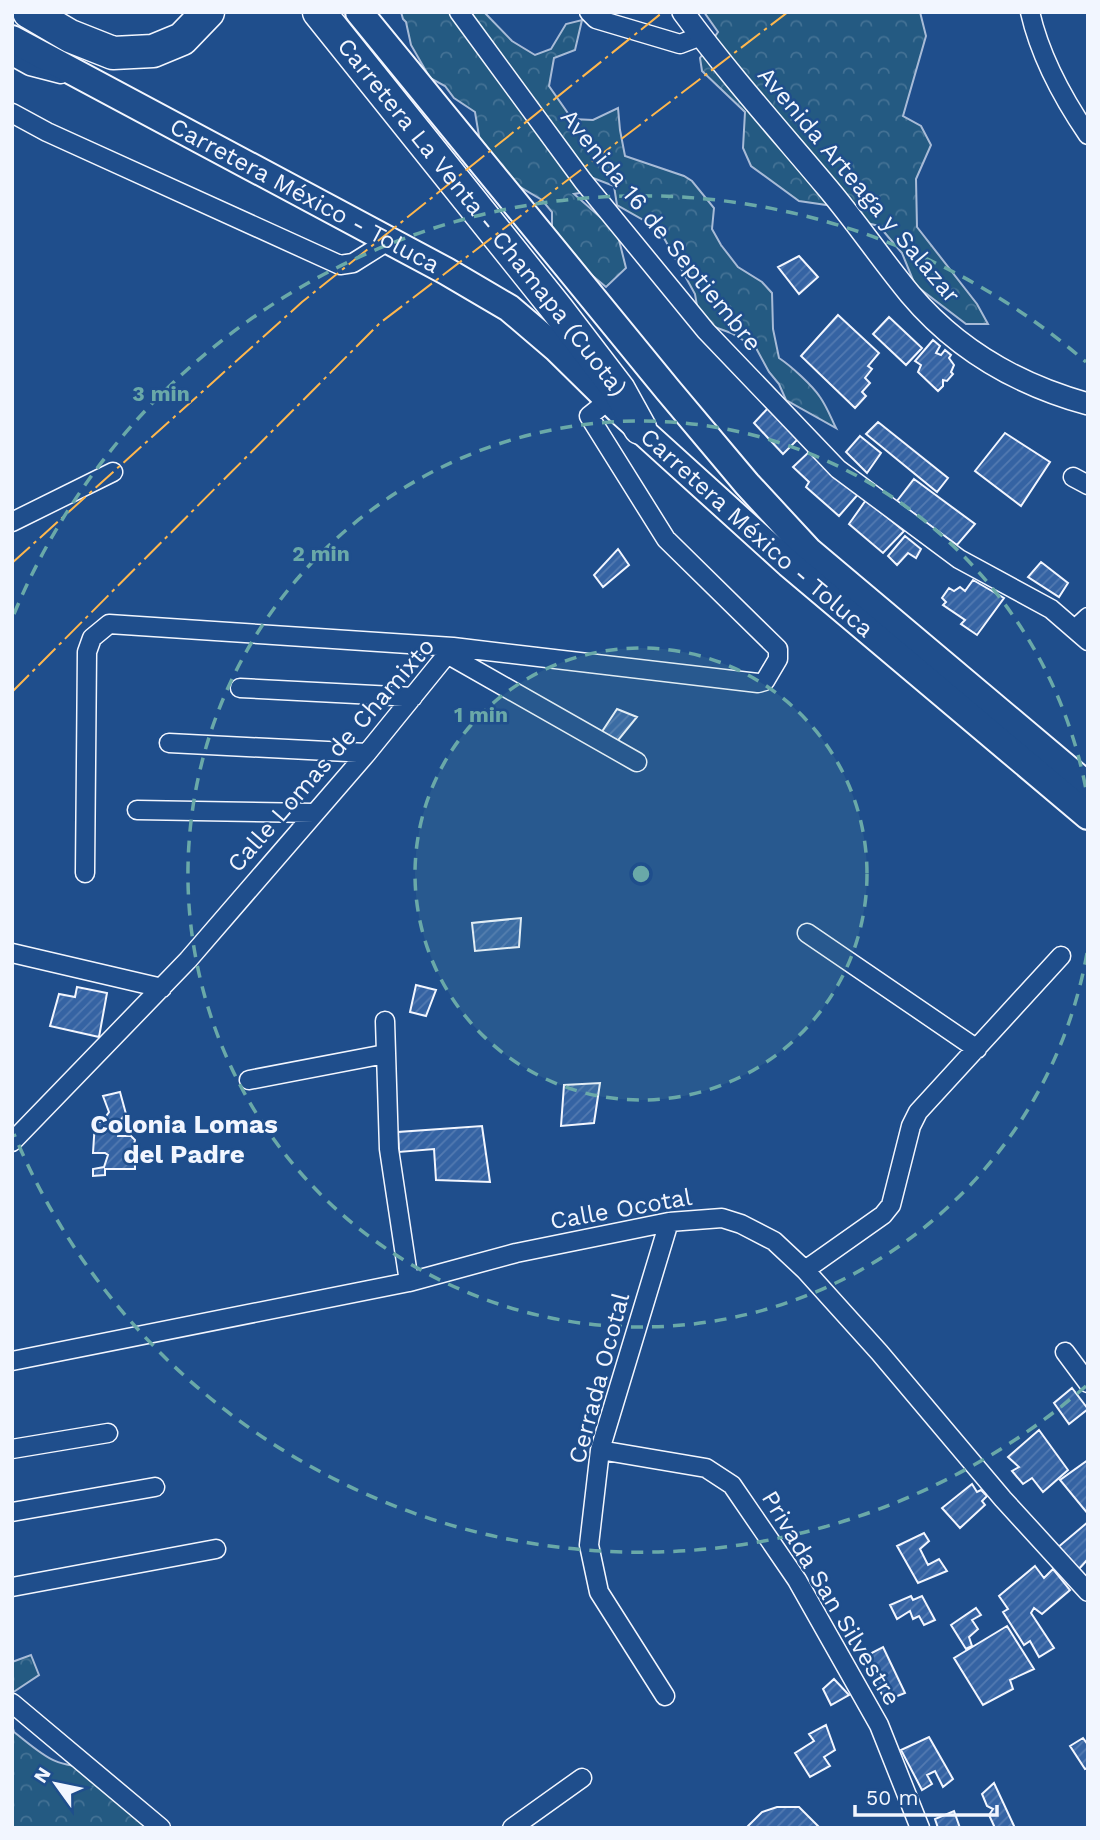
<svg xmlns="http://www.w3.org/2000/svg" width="1100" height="1840" viewBox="0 0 1100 1840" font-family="'Work Sans',sans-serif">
  <defs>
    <pattern id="forest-crowns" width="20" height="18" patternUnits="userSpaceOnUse" patternTransform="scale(1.75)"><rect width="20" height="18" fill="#245a82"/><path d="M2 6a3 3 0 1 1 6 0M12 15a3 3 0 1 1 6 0" fill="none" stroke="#447295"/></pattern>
    <pattern id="building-hatch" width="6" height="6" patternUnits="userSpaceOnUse" patternTransform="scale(1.75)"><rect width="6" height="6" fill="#3563a3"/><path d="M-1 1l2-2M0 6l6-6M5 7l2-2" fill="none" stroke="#537ab1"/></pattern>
  </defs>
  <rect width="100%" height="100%" fill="#1f4e8c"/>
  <path fill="url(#forest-crowns)" stroke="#a8bbd7" stroke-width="2" d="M401,12H484L512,41L535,55L551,49L566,24L582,20L575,50L554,58L549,86L572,119L593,120L618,108L620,130L625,156L684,176L692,181L714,208L712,229L721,245L738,267L762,282L772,293L773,329L779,358C791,366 812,385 820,397C827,407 831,418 836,428L786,400L779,384L769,372L756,348L731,333L709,325L697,306L695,294L659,229L617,205L614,186L593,178L592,191L574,194L617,232L626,268L606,287L552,242V212L542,200L491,170L481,148L475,112L454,98L445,86L430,78L411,45L406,22L403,19Z
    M704,12H920L926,36L903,116L921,126L931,145L916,179L917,227L977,304L988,324H966L915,285L902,253L879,226L854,220L833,206L799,201L751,166L743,148L745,112L702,71L700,58L718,32Z
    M31,1655L39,1675L12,1693V1662Z
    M12,1725L14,1732C47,1758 52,1766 96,1768L154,1828H12Z"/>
  <path fill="url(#building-hatch)" stroke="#f2f6ff" stroke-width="2" d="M799,256L818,277L799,294L778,267Z
    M838,315L879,353L868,366L872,369L865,378L870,383L862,392L866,396L855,408L801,356Z
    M889,317L922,348L906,365L873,334Z
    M933,340L940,346L936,353L941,355L945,350L951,355L949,358L954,365L951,372L953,374L947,381L943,380V386L938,391L918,372L921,365L915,361Z
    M769,407L799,438L783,454L754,423Z
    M878,422L948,478L937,492L866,434Z
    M1005,433L1050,462L1021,506L975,471Z
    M860,436L881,453L867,473L846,452Z
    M811,450L860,492L839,516L806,487L809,482L793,467Z
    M914,479L975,524L957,545L897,501Z
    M866,500L904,531L883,553L849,524Z
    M905,536L921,549L916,558L908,553L897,565L888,556Z
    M618,549L629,565L603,587L594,575Z
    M1041,562L1068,583L1059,597L1028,577Z
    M973,580L1004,598L977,635L961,624L965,620L943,605L946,602L942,598L949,588L954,591L960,587L965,591Z
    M617,709L637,717L615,744L599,736Z
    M521,918L519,947L475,951L472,923Z
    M416,985L436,990L426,1016L410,1012Z
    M77,987L107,993L99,1037L50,1026L59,994L75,997Z
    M600,1083L594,1123L561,1126L564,1085Z
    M120,1092L126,1114L118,1123V1136H131L135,1140L133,1149L127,1151V1159L135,1165V1169H105V1175L93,1176V1169L104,1167L108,1155L105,1153H93L95,1122H102L109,1112L103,1096Z
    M482,1126L490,1182L436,1180L434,1149L399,1152L398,1132Z
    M1072,1388L1088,1409L1069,1424L1054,1403Z
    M1039,1430L1068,1470L1043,1492L1032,1478L1023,1484L1012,1471L1019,1467L1008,1457Z
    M1088,1460V1514L1060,1480Z
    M972,1484L977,1492L981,1490L987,1496L982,1501L985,1505L960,1528L942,1508Z
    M1088,1522V1559L1078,1570L1057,1548Z
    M924,1533L929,1541L920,1549L928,1565L939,1559L947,1571L918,1583L897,1546Z
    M1035,1566L1044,1578L1053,1569L1070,1590L1042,1614L1034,1608L1031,1613L1054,1648L1039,1657L1030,1641L1024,1645L1003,1612L1008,1609L999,1596Z
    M911,1596L913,1600L922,1596L935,1620L924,1625L919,1616L913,1619L910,1611L897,1619L890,1605Z
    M976,1608L981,1615L972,1620L978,1629L969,1637L972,1646L966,1649L951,1625Z
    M1007,1626L1034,1669L1010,1680L1013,1689L983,1705L954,1658Z
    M883,1647L905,1693L885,1701L864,1657Z
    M834,1679L849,1695L831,1705L823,1689Z
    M826,1725L835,1750L824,1757L830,1766L810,1777L795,1753L814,1741L809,1734Z
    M929,1737L953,1779L943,1787L935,1771L927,1775L932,1784L922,1790L901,1750Z
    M1083,1738L1088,1745V1768L1085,1769L1070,1746Z
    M994,1783L1015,1828H995L989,1815L993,1809L987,1806L982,1794Z
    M777,1807H799L820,1828H746L762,1812Z
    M954,1811L960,1828H938L935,1819Z"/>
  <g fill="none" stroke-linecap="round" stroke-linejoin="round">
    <defs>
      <path id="minor" d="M459,12L583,181L706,331L838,469L959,559L1051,609L1088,641
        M589,12L596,19L680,44L701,36
        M1030,12C1040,56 1062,97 1088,135
        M12,56L30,66L61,74
        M12,113L47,132L340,265L353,263L388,241
        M1073,477L1088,485
        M12,522L113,472
        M1075,629L1088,617
        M447,654L637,762
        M240,688L413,697
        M169,743L367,753
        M137,810L314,813
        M85,873L87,652L92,638L109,624L453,647L758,683L765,681L778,659V649L666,539L589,416L609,400
        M807,933L977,1049
        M12,953L162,988
        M385,1021L389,1149L409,1282
        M249,1080L385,1054
        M12,1142L188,960L367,753L453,647
        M805,1270L883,1215L891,1205L911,1126L918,1112L1061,956
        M1065,1352L1088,1383
        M12,1361L409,1282L516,1253L669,1222L722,1218L741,1224L774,1241L805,1270L879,1352L1003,1499L1088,1592
        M12,1449L108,1433
        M600,1450L706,1468L732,1485L797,1580L879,1725L920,1828
        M12,1512L155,1487
        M12,1587L216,1549
        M665,1696L599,1592L589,1545L600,1450L669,1222
        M12,1703L161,1828
        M512,1828L582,1778"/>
      <path id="tertiary" d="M683,12C727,72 777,128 825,185C855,220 881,259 910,294C957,350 1019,385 1088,404"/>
      <g id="primary">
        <path d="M359,12L668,390L747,484L809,551L1088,786"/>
        <path id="s1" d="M12,39L446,271L509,308L556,348L620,411L789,564L1088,816"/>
      </g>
      <g id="motorway">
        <path d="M29,12L70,36L113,53L153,51L182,39L208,12"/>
        <path id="s2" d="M319,12L557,309L619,390L640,428"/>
      </g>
    </defs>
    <use href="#minor" stroke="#f2f6ff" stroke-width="21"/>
    <use href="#tertiary" stroke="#f2f6ff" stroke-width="24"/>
    <use href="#primary" stroke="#f2f6ff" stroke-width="30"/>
    <use href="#motorway" stroke="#f2f6ff" stroke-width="35"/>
    <use href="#minor" stroke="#1f4e8c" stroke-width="18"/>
    <use href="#tertiary" stroke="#1f4e8c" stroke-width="21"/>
    <use href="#primary" stroke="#1f4e8c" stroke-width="26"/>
    <use href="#motorway" stroke="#1f4e8c" stroke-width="32"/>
    <path stroke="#ffb74d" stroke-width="2" stroke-dasharray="24 5 3.5 5" stroke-linecap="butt" d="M12,563L302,302L663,12
      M12,692L380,323L788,12"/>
  </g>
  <circle cx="641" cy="874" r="226" fill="#6aa9a8" fill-opacity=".12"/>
  <g fill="none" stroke="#6aa9a8" stroke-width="3.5" stroke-dasharray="12 9">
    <circle cx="641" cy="874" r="226"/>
    <path d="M1087 953A453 453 0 1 1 1087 795"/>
    <path d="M1086 1386A679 679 0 0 1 14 1134M14 614A679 679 0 0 1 1086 362"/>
  </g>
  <g text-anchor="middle" stroke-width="5" stroke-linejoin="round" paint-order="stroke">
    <g font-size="24" fill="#f2f6ff" stroke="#1f4e8c">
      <text transform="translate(859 185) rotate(50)" y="8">Avenida Arteaga y Salazar</text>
      <text dy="8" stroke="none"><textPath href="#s1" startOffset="332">Carretera México - Toluca</textPath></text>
      <text dy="8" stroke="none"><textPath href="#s2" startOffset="262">Carretera La Venta - Chamapa (Cuota)</textPath></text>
      <text transform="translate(661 230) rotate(51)" y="8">Avenida 16 de Septiembre</text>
      <text dy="8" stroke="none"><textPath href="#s1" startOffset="900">Carretera México - Toluca</textPath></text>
      <text transform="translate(331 755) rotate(-49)" y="8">Calle Lomas de Chamixto</text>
      <text transform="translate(621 1209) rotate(-10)" y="8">Calle Ocotal</text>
      <text transform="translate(599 1378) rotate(-75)" y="8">Cerrada Ocotal</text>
      <text transform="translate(831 1598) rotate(59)" y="8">Privada San Silvestre</text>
    </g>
    <g font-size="26" font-weight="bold" fill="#f2f6ff" stroke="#1f4e8c">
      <text x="184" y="1133">Colonia Lomas<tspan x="184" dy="30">del Padre</tspan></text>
    </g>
  </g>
  <circle cx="641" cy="874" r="10" fill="#6aa9a8" stroke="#1f4e8c" stroke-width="3.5"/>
  <g font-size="21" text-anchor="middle" font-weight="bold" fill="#6aa9a8" stroke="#1f4e8c" stroke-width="5" stroke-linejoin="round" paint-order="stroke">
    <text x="161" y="401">3 min</text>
    <text x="321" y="561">2 min</text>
    <text x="481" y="722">1 min</text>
  </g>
  <rect width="1100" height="1840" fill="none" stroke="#f2f6ff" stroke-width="28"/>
  <g transform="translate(56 1784) rotate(303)" stroke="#1f4e8c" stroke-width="5" paint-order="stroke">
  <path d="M0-5L12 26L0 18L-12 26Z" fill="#f2f6ff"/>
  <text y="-10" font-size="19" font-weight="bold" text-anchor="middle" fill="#f2f6ff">N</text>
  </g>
  <path d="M855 1805v10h142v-10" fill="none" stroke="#f2f6ff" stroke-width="3.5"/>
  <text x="866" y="1805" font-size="21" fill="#f2f6ff" stroke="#1f4e8c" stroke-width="5" paint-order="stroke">50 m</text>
</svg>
